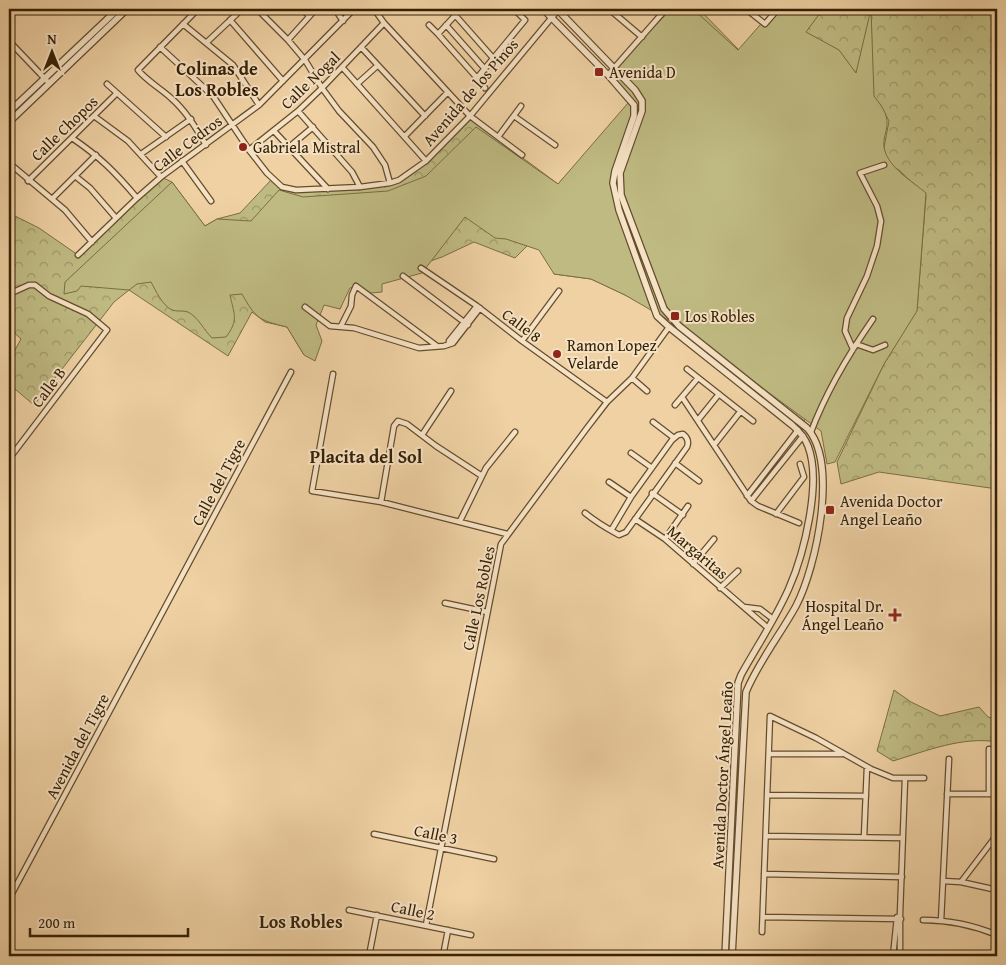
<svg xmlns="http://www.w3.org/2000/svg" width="1006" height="965" viewBox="0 0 1006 965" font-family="'Gentium Book Plus',serif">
  <defs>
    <pattern id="forest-crowns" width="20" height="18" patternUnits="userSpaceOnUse" patternTransform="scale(1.25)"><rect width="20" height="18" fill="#bfba82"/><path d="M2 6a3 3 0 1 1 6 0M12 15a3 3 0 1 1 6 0" fill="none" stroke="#9c9768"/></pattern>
  </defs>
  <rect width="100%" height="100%" fill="#efd1a4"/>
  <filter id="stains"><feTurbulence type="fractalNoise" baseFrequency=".004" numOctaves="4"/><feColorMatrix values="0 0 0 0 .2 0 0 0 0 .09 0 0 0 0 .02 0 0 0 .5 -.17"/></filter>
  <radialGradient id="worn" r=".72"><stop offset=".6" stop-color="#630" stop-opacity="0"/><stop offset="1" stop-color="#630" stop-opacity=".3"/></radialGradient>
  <path fill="url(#forest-crowns)" stroke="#7a6e43" d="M671,9H699L739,50L766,27L781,9H997V489L879,472L841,484L837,462L884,364L917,310L926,196L899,170L886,164L884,147L889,121L880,104L849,343L804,421L680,324L625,295L591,279L554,274L549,254L532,241L515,258L474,242L442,257L419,265L353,274L340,309L299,288L316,325L304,355L287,327L265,322L252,312L228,356L129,290L114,302L34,405L9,384V361L21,339L9,328V213L39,228L78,255L161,177L172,182L205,226L217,219L240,213L272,179L288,189H328L399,180L426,161L470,116L500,141L558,184L640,95L618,69Z
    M894,690L911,702L940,716L979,707L988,717L997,720V742C963,736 926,751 893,761L877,751Z"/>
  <path fill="#bfba82" stroke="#7a6e43" d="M671,9H693L738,50L774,9H823L806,32L839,50L856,73L871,9L874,96C883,108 890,116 886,131C885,136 883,142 884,147C887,167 912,181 926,193L917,311L884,364L835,462L827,464L821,431L675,324L625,295L591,279L554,274L539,250L506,239L495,238L465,217L422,273L382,284V292L371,293L358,286L350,288L340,309L324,305L316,325L322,341L315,361L304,355L287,327C259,320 256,319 242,294L230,295C234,314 239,320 226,337L212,338C204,330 198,317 188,312C183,310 177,312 172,310C162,305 156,291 151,282L137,284L129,290L81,286L77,291L64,294L65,282L172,182L205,226L217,219L251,221L279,190L303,197L388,191L426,176L476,127L558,184L628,103L607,76Z"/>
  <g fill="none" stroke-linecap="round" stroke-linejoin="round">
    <defs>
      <path id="minor" d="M198,9L138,70C147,81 160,88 171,98C186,111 196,128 206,145
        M257,9L288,40L305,60L322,88L339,111L373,147L385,165L390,183
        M302,9L309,16
        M335,9L343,21
        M374,9L384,23L470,116L522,155
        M461,9L438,34L477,78L525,20L514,9
        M609,9L642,37
        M654,9L661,15
        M746,9L765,24L778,9
        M455,15L493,58
        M230,20L283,81
        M183,24L233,65L259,105
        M429,25L438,34
        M446,25L484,68
        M288,40L316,9
        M9,41L49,83
        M206,43L242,9
        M160,47L213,96L249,150L267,173L282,187L296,190L360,187L390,183L399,180L426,161L470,116L558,10
        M361,47L425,116
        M342,67L426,161
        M608,75L666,9
        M477,78L485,88
        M107,84L166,137
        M357,84L377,66
        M298,111L352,172L360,187
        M94,116L128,141L161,177
        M514,116L555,145
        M274,131L328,189
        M405,136L448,92
        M498,137L521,106
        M72,138C100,157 115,172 137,198
        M288,148L313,127
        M249,150L298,111L322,88L384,23
        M141,154L191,119
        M182,161L211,201
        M9,163L65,210L92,242
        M75,176L90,188L116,218
        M28,181L117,93
        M52,199L96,155
        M78,255L137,198L161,177L259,105L354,9
        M421,268L477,306L522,341L607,402
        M403,276L468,325
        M9,294L29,285H35L49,296L88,314L107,330L9,459
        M305,307L330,326L354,328L419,348L444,346L453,343L480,308
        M341,326L351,306L352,295L356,286L437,346
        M522,341L559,291
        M449,344V341L477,306
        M856,344L873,350L885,345
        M853,349L845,331L847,318L867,276L877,246L881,221L877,206L860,173L884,165
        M687,369L753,421
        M333,374L312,491L381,502L507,534
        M632,378L647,391
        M682,397L751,501L758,506L799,523
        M675,405L698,378
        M698,420L719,394
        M653,422L674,438
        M811,432C826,392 848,355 873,319
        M422,435L451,391
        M714,445L740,412
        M631,453L652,468
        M675,463L699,481
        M609,482L631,497
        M652,493L683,515
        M747,496L798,430
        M751,501L803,436
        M381,502L394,426L398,421L407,424L436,446L482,476
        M585,513C596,522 608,529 619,535L626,532L687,447C689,442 688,438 683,434L678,435L672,440L631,497L612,529
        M776,514L804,477L800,464
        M635,519L665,539L768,628
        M460,521L486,468L515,432
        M665,539L688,506
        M693,564L714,539
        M720,588L738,571
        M445,603L487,612
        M744,607L760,609L773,619
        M769,754H842
        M989,793V749
        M947,794H997
        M767,795L866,796
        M374,834L494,859
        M766,836L903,838
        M864,837L867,767
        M764,874L902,877
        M943,881L961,882L997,890
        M961,882L996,836
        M9,899L291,372
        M349,910L471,935
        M763,917L901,919
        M923,920C949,920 973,925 997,935
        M941,921L949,759
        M426,925L501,544L587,428L607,402L632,378L669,327
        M762,932L770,716L816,738L871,769L893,778H924
        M369,956L377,915
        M443,956L448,930
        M893,956L897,917
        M900,956V914L905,779"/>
      <path id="tertiary" d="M543,9L608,75L634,105V116L615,171L613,183L619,210L657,316L669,327L792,425C799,431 805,438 808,446C822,482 804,554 789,588C776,618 757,646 741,675L738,683L725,956
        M557,9L635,90L642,101V111L620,173L621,195L664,309L679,326L807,428C839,463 816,568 796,606C780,635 759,661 746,692L732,956
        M9,112L118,9
        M9,122L127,9"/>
    </defs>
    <use href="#minor" stroke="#644d2c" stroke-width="7"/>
    <use href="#tertiary" stroke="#644d2c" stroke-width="8"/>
    <use href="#minor" stroke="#f5e1c4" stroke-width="4.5"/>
    <use href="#tertiary" stroke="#f5e1c4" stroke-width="5.5"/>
  </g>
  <g fill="#8f2418" stroke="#f5e1c4" stroke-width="2">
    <rect x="594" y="67" width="10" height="10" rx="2.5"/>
    <circle cx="243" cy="147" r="5"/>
    <rect x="670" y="311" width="10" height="10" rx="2.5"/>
    <circle cx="557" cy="354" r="5"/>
    <rect x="825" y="505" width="10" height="10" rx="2.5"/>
    <path d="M892.5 607.5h5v5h5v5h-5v5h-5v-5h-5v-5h5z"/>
  </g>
  <g text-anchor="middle" stroke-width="4" stroke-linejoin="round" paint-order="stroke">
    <g font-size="16" fill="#352104" stroke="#f5e1c4" text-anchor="start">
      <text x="609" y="78">Avenida D</text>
      <text x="253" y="153">Gabriela Mistral</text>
      <text x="685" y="322">Los Robles</text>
      <text x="567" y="351">Ramon Lopez<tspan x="567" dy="18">Velarde</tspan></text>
      <text x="840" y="507">Avenida Doctor<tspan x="840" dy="18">Angel Leaño</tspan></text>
      <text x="884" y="612" text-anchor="end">Hospital Dr.<tspan x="884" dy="18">Ángel Leaño</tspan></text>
    </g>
    <g font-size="16" fill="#352104" stroke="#f5e1c4">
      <text transform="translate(310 80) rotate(-44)" y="6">Calle Nogal</text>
      <text transform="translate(470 92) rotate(-49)" y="6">Avenida de los Pinos</text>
      <text transform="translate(64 128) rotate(-44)" y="6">Calle Chopos</text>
      <text transform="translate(187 143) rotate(-37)" y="6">Calle Cedros</text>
      <text transform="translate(522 325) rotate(37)" y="6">Calle 8</text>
      <text transform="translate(48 387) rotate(-53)" y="6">Calle B</text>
      <text transform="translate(218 482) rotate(-62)" y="6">Calle del Tigre</text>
      <text transform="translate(698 552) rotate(40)" y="6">Margaritas</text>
      <text transform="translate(478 598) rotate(-78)" y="6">Calle Los Robles</text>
      <text transform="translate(77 746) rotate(-62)" y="6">Avenida del Tigre</text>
      <text transform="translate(722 775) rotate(-87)" y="6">Avenida Doctor Ángel Leaño</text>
      <text transform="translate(436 834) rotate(12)" y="6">Calle 3</text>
      <text transform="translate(413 910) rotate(12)" y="6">Calle 2</text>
    </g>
    <g font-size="18" font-weight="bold" fill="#352104" stroke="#f5e1c4">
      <text x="217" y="75">Colinas de<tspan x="217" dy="21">Los Robles</tspan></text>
      <text x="366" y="463">Placita del Sol</text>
      <text x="301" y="928">Los Robles</text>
    </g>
  </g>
  <rect width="1006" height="965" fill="none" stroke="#efd1a4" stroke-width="30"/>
  <rect x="10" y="10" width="986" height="945" fill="none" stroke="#352104" stroke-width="2.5"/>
  <rect x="15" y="15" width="976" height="935" fill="none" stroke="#352104"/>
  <g transform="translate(52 52)" stroke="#f5e1c4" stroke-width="4" paint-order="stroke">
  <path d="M0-4L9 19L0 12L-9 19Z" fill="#352104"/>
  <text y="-8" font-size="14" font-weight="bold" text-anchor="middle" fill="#352104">N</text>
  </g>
  <path d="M30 928v8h158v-8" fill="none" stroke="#352104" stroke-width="2.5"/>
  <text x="38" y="928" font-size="15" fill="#352104" stroke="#f5e1c4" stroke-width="4" paint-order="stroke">200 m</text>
  <rect width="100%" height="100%" filter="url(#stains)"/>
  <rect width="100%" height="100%" fill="url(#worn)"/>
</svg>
